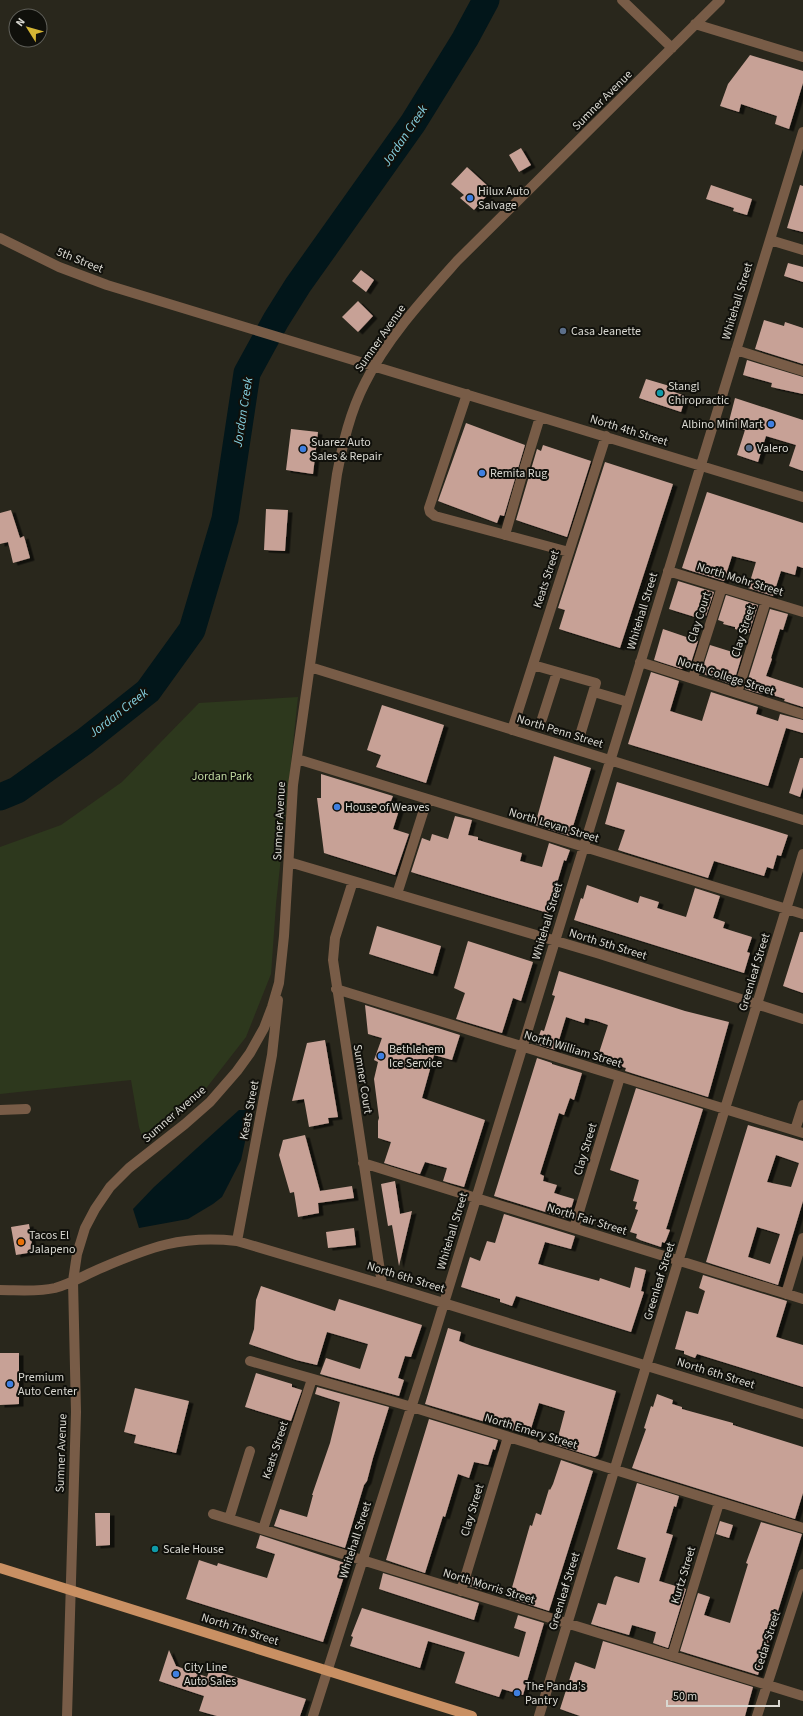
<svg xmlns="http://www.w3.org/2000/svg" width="803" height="1716" viewBox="0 0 803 1716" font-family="'Source Sans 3',sans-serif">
  <defs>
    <filter id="shadow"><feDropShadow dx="4.5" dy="2.5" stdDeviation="0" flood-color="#0009"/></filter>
  </defs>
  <rect width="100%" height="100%" fill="#29271c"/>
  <path fill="#2d381d" d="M298,697L276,904L271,974L246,1037L204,1091L143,1139L139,1127L131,1080L0,1094V847L61,825L122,782L199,703Z"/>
  <path fill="#02161a" d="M239,1110H252L241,1160L222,1197L213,1204L188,1219L139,1228L133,1209L154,1187Z"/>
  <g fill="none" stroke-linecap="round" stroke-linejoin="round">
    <path stroke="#02161a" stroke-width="27" d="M0,797L17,790L85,741L148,691L192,630L225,519L247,373L276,320L298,285L413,123L465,39L486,0"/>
  </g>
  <path fill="#c7a196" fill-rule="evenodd" filter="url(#shadow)" d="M750,55L803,71V83L789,129L775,124L777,116L741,104L739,112L720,106L728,84Z
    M521,148L531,165L519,172L509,155Z
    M467,167L492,190L474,210L460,198L464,195L451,184Z
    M711,185L752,199L747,215L733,211L734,208L706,199Z
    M800,185L803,186V232L787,228Z
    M788,263L803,267V282L784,276Z
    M361,270L374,280L366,292L352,281Z
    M358,301L373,316L358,332L342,317Z
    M764,320L784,326L785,322L803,328V364L755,349Z
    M747,360L803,377V394L771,387L772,383L743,375Z
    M646,379L673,387L671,391L686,396L681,412L639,398Z
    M735,398L803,420V471L789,466L796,445L766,436L758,462L737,455L745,430L728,425Z
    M466,423L525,445L504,516L500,515L497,523L438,501Z
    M291,429L318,432L313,474L286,470Z
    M543,445L591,461L567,537L516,520L537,449L541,451Z
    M605,462L673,484L620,648L559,629L565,610L558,608Z
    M707,492L803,523V568L797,566L795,575L781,571L773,596L748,588L756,562L732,556L724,581L682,568Z
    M266,509L288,510L285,551L264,550Z
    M11,510L20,538L24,536L30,558L13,563L8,542L0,544V513Z
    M678,581L714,592L706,616L696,613L695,617L669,609Z
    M726,595L758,605L749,633L735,629V627L723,624L724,622L718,620Z
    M770,609L788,614L783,630L780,629L771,658L772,659L766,676L803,688V707L784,701L785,699L763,692L762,694L745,689Z
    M663,629L698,641L689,669L683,667L682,669L654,660Z
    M710,645L742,655L733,685L701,673Z
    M651,672L679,681L670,711L702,721L711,692L758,707L756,714L778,721L780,714L803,720V733L786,728L768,786L628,744Z
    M382,705L444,725L426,783L376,767L381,755L367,750Z
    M554,756L591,768L570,836L535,825Z
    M800,758H803V787L800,797L789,793Z
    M321,774L393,796L391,801L401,804L393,829L409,834L395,875L324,853L317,798H321Z
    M617,782L788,835L781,856L777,855L773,869L767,867L764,876L714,861L708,878L618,850L625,830L605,824Z
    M455,816L472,820L468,835L478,837V840L522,853L520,861L542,867L549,843L570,850L566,861L564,860L548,913L411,872L422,838L430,841L432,834L448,839Z
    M587,885L638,903L640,896L659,902L657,908L686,917L695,888L720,896L713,918L725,922L723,928L752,937L747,952L750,953L744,973L574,920L581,898L583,899Z
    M377,926L441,946L433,974L369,954Z
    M800,932H803V993L783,986Z
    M468,941L533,962L521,1001L513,998L502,1033L456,1019L465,993L454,988Z
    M559,971L685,1011L729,1022L708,1097L625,1071L626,1068L597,1059L608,1025L597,1021L585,1018L584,1023L566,1017L556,1050L536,1044L541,1030L544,1031L555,996L552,995Z
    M365,1005L460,1035L452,1060L434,1055L422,1098L485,1120L464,1187L443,1181L447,1168L425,1162L420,1174L384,1163L391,1142L378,1138V1121L379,1118L374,1079L378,1062L374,1060L382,1038L368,1034Z
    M325,1040L338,1117L328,1118L329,1123L309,1127L304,1099L292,1101L307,1043Z
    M537,1058L552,1063V1064L582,1073L574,1100L570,1098L564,1115L559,1113L540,1174L544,1176L543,1181L557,1185L554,1193L574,1199L568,1219L494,1196Z
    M636,1088L703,1109L668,1223L666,1229L670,1230L665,1243L662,1242L661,1247L640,1240L636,1238L637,1234L630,1232L638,1210L635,1209L637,1202L633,1201L639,1180L610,1170Z
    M748,1125L803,1141V1201L778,1285L706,1262ZM776,1155L799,1163L791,1187L767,1182ZM757,1227L780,1234L770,1264L748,1257Z
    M305,1135L320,1191L352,1186L354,1198L318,1203L319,1213L298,1217L294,1192L290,1193L279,1155L283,1140Z
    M395,1181L400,1214L412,1211L399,1266L392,1225L388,1226L381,1184Z
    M504,1214L575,1236L571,1249L545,1242L538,1264L599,1281L600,1278L630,1288L635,1267L646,1270L641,1291L644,1292L631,1332L516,1296L512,1306L500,1302V1299L461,1287L470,1257L480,1261L487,1241L495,1243Z
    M29,1224L33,1252L16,1255L11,1227Z
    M354,1228L356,1245L328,1248L326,1232Z
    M703,1275L787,1301L776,1337L803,1345V1387L697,1354L695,1358L684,1354V1351L675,1349L686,1311L698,1314L705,1291L699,1288Z
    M261,1286L335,1311L339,1299L422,1325L411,1357L405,1356L398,1378L404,1380L399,1396L320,1374L326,1358L360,1369L368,1344L327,1332L317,1365L296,1360L249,1344L254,1329L256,1300Z
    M448,1328L461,1332L459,1341L472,1346L616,1391L598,1455L595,1457L556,1445L565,1411L539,1403L529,1435L425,1404Z
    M0,1353H19V1404L0,1405Z
    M256,1373L292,1384V1387L302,1390L291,1421L245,1407Z
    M317,1387L389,1407L373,1458L367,1481L364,1485L345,1548L274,1526L280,1509L307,1517L313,1495H312L330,1443L340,1402L315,1394Z
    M135,1388L189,1401L176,1453L134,1443L136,1435L124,1432Z
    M657,1394L673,1400L672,1404L682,1407V1409L733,1423V1425L803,1447V1493L795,1519L632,1468L646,1429L644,1428L651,1406L653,1407Z
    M429,1419L498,1440L495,1450L493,1449L488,1465L474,1462L469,1478L458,1474L445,1517L443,1516L425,1573L386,1560Z
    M561,1460L593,1471L549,1611L509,1598L530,1525L532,1526L536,1513L541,1515L549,1489L550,1490L553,1484Z
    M637,1483L679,1496L676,1507L674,1506L666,1533L673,1535L659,1581L686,1589L668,1648L653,1643L656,1632L632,1625L629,1635L591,1624L598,1603L606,1605L614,1578L616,1576L639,1583L646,1558L617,1549Z
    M95,1513H110V1545L96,1546Z
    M720,1521L733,1525L729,1538L716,1534Z
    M761,1522L802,1534L758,1675L680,1651L698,1593L710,1597L704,1615L730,1623L748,1564L746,1563Z
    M260,1535L348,1564L323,1642L186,1599L199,1560L217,1566L218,1563L267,1578L275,1554L256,1548Z
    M383,1573L479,1603L474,1620L379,1589Z
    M472,1577L486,1581L483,1590L469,1586Z
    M362,1608L519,1657L526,1632L514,1628L518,1615L544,1623L523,1695L502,1689L499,1697L455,1683L465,1652L428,1641L420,1668L350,1646L353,1637L351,1636Z
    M603,1641L753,1687L745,1716H580L560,1709L575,1662L595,1669Z
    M169,1650L176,1666L207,1677L210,1669L306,1699L300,1716H217L199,1711L204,1696L159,1681Z"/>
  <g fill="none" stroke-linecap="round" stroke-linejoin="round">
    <path stroke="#785c47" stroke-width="10" d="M622,0L672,48
      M695,24L803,57
      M0,238L59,267L107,285L803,497
      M770,240L803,250
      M736,350L803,371
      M467,394L429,508L430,512L435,516L569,552
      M505,535L521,479L540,417
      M668,571L803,612
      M640,662L803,714
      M533,665L596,683L581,732
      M310,667L803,820
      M693,678L722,587
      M594,692L628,702
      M737,693L766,601
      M542,719L557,672
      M512,730L606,436
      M297,759L803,914
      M289,862L600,954L803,1019
      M353,881L335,938L333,960L382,1284
      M397,894L427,800
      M336,989L803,1133
      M0,1110L26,1109
      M795,1130L803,1105
      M363,1163L803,1299
      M574,1228L620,1077
      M237,1241L272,1055L278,1000
      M0,1290C18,1290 38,1292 55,1288C70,1284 85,1275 99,1269C150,1247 181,1235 237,1241L382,1284L803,1414
      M786,1294L803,1238
      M250,1361L412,1407L803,1528
      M213,1514L803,1696
      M229,1519L250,1451
      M263,1529L312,1379
      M461,1591L508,1437
      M672,1656L719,1503
      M67,1716L76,1412L73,1281L77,1254L85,1228L95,1209L110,1187L129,1168L185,1124L210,1102L237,1071L250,1053L264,1028L272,1007L279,983L284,936L293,785L337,474C343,443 350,412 365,383C387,338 424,298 457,261L720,0
      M313,1716L433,1339L803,132
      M539,1716L803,854
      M757,1716L803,1574"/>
    <path stroke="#c99063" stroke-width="10" d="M0,1568L472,1716"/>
  </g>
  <g fill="#3f7fe0" stroke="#10100b" stroke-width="1.5">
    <circle cx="470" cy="198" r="4"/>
    <circle cx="771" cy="424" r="4"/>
    <circle cx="303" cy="449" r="4"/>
    <circle cx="482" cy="473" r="4"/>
    <circle cx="337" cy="807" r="4"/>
    <circle cx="381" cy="1056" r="4"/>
    <circle cx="10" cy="1384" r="4"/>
    <circle cx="176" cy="1674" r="4"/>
    <circle cx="517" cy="1693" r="4"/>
  </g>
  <g fill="#5c6f8a" stroke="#10100b" stroke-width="1.5">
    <circle cx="563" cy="331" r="4"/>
    <circle cx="749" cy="448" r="4"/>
  </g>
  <g fill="#0f9aa8" stroke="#10100b" stroke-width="1.5">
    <circle cx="660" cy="393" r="4"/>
    <circle cx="155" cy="1549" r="4"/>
  </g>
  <circle fill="#e8710a" stroke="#10100b" stroke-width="1.5" cx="21" cy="1242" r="4"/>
  <g text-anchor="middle" stroke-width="4" stroke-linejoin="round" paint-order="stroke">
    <g font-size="12" fill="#d9d8d1" stroke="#10100b">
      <text transform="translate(602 100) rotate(-45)" y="4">Sumner Avenue</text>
      <text transform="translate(80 260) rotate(22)" y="4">5th Street</text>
      <text transform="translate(737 301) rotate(-73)" y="4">Whitehall Street</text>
      <text transform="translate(380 338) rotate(-55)" y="4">Sumner Avenue</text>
      <text transform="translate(629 430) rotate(17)" y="4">North 4th Street</text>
      <text transform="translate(546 579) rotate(-72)" y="4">Keats Street</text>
      <text transform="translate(740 579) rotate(17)" y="4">North Mohr Street</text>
      <text transform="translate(642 611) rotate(-73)" y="4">Whitehall Street</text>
      <text transform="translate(699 617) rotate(-72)" y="4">Clay Court</text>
      <text transform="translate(743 631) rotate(-72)" y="4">Clay Street</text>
      <text transform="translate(726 676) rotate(18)" y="4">North College Street</text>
      <text transform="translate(560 731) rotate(17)" y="4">North Penn Street</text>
      <text transform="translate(279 821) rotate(-87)" y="4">Sumner Avenue</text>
      <text transform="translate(554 825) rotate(17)" y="4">North Levan Street</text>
      <text transform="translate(547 921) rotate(-73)" y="4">Whitehall Street</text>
      <text transform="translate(608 944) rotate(17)" y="4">North 5th Street</text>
      <text transform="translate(754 972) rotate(-73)" y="4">Greenleaf Street</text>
      <text transform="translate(573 1049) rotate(17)" y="4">North William Street</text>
      <text transform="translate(363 1079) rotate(81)" y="4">Sumner Court</text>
      <text transform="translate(249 1110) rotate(-79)" y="4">Keats Street</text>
      <text transform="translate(174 1114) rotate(-41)" y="4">Sumner Avenue</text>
      <text transform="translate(585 1149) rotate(-73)" y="4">Clay Street</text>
      <text transform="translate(587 1219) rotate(17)" y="4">North Fair Street</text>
      <text transform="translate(452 1231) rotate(-73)" y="4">Whitehall Street</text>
      <text transform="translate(406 1277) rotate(17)" y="4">North 6th Street</text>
      <text transform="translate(659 1281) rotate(-73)" y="4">Greenleaf Street</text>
      <text transform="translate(716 1373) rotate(17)" y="4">North 6th Street</text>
      <text transform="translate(531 1431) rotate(17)" y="4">North Emery Street</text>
      <text transform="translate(275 1450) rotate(-72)" y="4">Keats Street</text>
      <text transform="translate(61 1453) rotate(-88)" y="4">Sumner Avenue</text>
      <text transform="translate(472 1510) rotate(-73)" y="4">Clay Street</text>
      <text transform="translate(355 1540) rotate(-72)" y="4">Whitehall Street</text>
      <text transform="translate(683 1575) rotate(-73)" y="4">Kurtz Street</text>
      <text transform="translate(489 1586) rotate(17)" y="4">North Morris Street</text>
      <text transform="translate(564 1591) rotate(-73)" y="4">Greenleaf Street</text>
      <text transform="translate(240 1629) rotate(18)" y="4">North 7th Street</text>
      <text transform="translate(767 1641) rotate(-72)" y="4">Cedar Street</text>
    </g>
    <g font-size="12" fill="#d9d8d1" stroke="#10100b" text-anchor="start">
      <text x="478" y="195">Hilux Auto<tspan x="478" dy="14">Salvage</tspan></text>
      <text x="571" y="335">Casa Jeanette</text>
      <text x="668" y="390">Stangl<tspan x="668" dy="14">Chiropractic</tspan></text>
      <text x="763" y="428" text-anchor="end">Albino Mini Mart</text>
      <text x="311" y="446">Suarez Auto<tspan x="311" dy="14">Sales &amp; Repair</tspan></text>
      <text x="757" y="452">Valero</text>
      <text x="490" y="477">Remita Rug</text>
      <text x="345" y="811">House of Weaves</text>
      <text x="389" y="1053">Bethlehem<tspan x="389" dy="14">Ice Service</tspan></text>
      <text x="29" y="1239">Tacos El<tspan x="29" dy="14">Jalapeno</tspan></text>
      <text x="18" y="1381">Premium<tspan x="18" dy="14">Auto Center</tspan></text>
      <text x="163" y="1553">Scale House</text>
      <text x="184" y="1671">City Line<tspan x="184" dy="14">Auto Sales</tspan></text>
      <text x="525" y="1690">The Panda's<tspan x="525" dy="14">Pantry</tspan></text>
    </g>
    <g font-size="12" fill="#bfd7a0" stroke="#10100b">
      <text x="222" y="780">Jordan Park</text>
    </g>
    <g font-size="13" font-style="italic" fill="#86d1e0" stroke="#10100b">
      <text transform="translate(404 135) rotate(-56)" y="5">Jordan Creek</text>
      <text transform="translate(242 412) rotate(-81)" y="5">Jordan Creek</text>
      <text transform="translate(118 712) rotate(-38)" y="5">Jordan Creek</text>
    </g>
  </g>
  <g transform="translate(28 28) rotate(307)"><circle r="19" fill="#10100b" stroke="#60605a"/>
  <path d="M0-3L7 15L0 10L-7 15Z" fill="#d5b534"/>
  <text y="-6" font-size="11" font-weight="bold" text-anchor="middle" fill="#d9d8d1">N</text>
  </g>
  <path d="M667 1700v6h112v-6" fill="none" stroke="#d9d8d1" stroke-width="2"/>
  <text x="673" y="1700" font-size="12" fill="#d9d8d1" stroke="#10100b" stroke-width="3" paint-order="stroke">50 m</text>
</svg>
